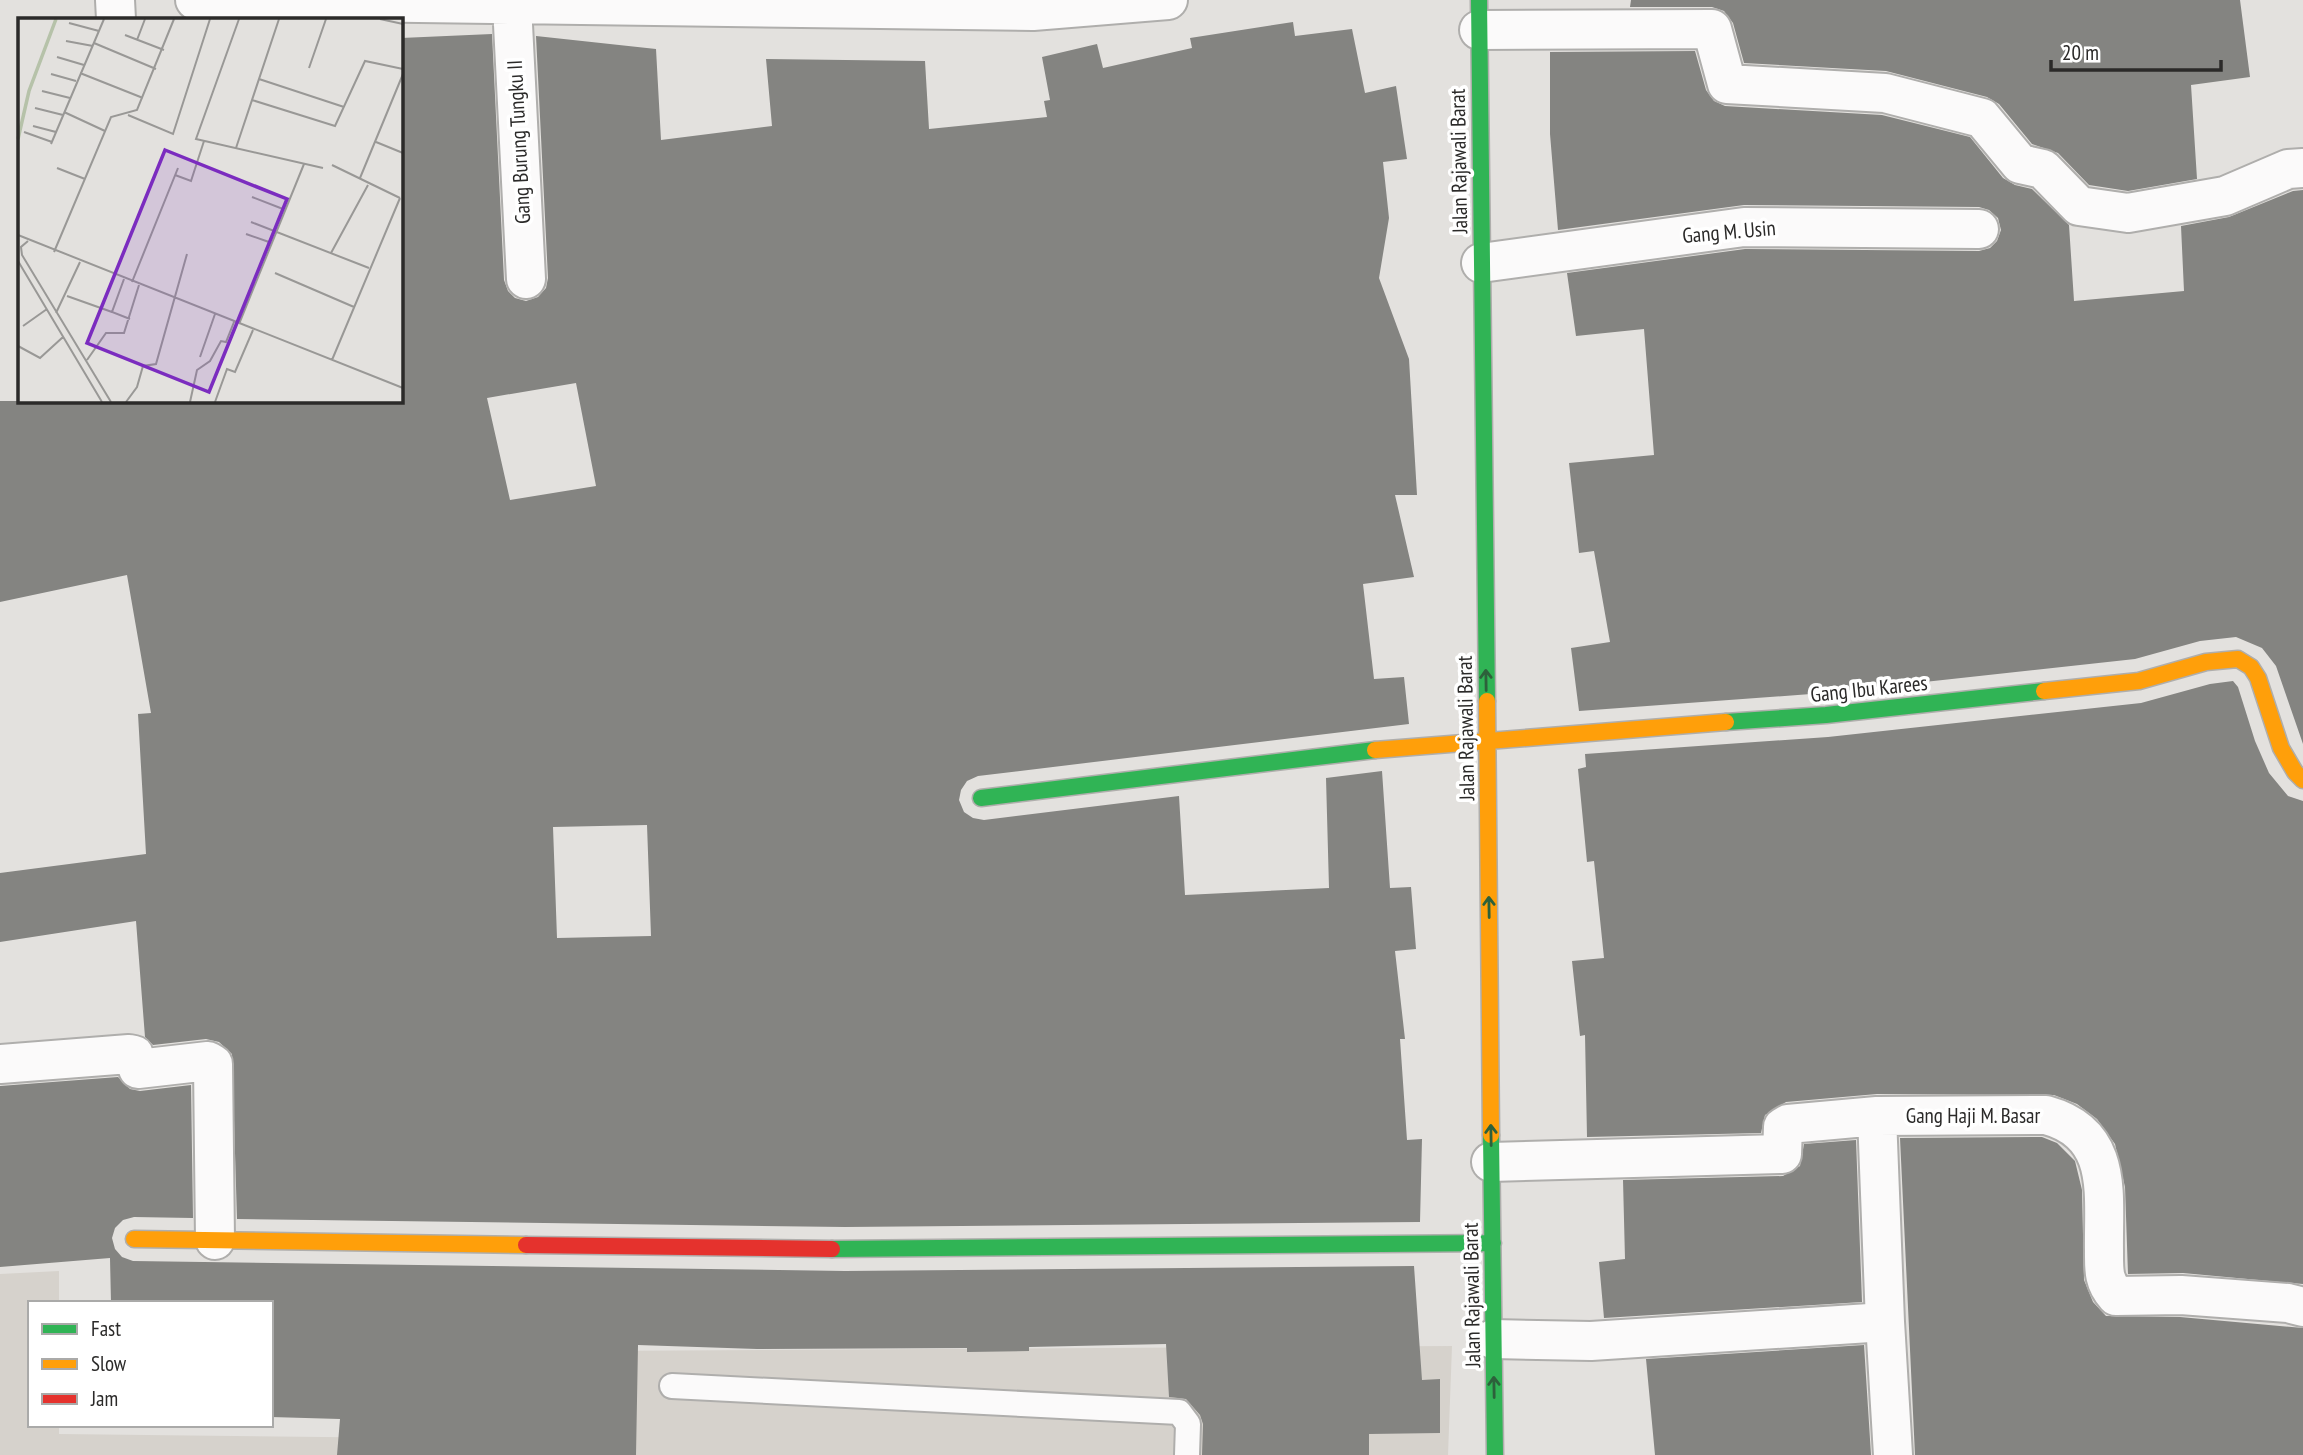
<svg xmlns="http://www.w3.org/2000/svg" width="2303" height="1455" viewBox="0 0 2303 1455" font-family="'PT Sans Narrow',sans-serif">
  <rect width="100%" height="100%" fill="#e3e1de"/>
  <path fill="#d6d2cc" d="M59,1271V1303H30V1425H59V1434L597,1440L591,1351L1452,1346L1448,1455H0V1274Z"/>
  <path fill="#848481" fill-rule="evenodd" d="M1631,0H2240L2250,77L2191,85L2197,179L2128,191L2089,185L2058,153L2032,144L1999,104L1987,97L1886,71L1744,63L1733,23L1724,11L1712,7H1630Z
    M1293,22L1295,36L1352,29L1365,93L1396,86L1407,159L1383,162L1389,218L1379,278L1409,359L1417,495H1395L1414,577L1363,584L1374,679L1404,677L1409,724L978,776L967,781L961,790L959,800L964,812L973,818L984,820L1179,796L1185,895L1329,888L1326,778L1382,771L1390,888L1411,887L1416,949L1395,951L1405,1039H1400L1407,1140L1422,1139L1420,1222L845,1227L237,1219L232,1054L219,1042L206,1039L153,1045L145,1037L136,921L0,942V873L146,854L138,714L151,713L127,575L0,602V401H401V38L492,34L504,280L508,291L515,298L526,301L538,297L546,288L548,278L536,36L656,49L661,140L772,126L766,59L925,61L929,129L1047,117L1044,101L1050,100L1042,57L1097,44L1103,68L1192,48L1190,38ZM576,383L596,486L510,500L487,398ZM647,825L651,936L557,938L553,827Z
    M1695,51L1706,90L1714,101L1725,106L1882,115L1970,137L2003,178L2015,185L2032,189L2069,225L2074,301L2184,291L2181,226L2229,217L2293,191L2303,190V744L2276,666L2262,648L2236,637L2200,641L2135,659L1824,693L1579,711L1571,648L1610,642L1594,551L1579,553L1569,463L1654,455L1644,329L1576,336L1567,273L1745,249L1979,251L1990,248L1997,241L2001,230L1998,218L1989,210L1979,207L1744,205L1558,230L1550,134V52Z
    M2233,681L2238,687L2255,741L2269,773L2288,796L2303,801V1284L2183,1273L2128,1274L2125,1187L2115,1144L2097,1119L2077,1104L2054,1095L1877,1094L1786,1102L1765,1115L1761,1133L1587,1137L1585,1035L1580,1036L1572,961L1604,958L1594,861L1587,862L1578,769L1586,767L1585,754L1828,737L2141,703L2210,684Z
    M118,1077L130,1089L140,1091L191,1085L193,1218L134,1217L123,1220L115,1228L112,1238L115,1249L122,1257L133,1261L845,1271L1414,1266L1422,1380L1440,1379V1433L1369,1434V1455H1202L1203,1424L1200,1415L1186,1399L1169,1397L1166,1344L1029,1347V1351L967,1352V1348L757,1349L638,1345L636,1455H337L340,1419L271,1417V1303H111L110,1258L0,1267V1086Z
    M2042,1137L2057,1143L2075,1161L2082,1190L2084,1280L2093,1302L2106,1316L2180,1317L2303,1328V1455H1915L1900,1138Z
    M1856,1140L1862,1302L1604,1318L1599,1262L1625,1259L1623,1180L1783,1176L1800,1166L1804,1144Z
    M1864,1345L1871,1455H1655L1646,1359Z"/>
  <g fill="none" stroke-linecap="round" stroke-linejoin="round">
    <defs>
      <path id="lane" d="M672,1386L1179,1412L1188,1424L1187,1455"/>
      <path id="street" d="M115,0L116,19
        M195,0L1033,11L1168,0
        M512,5L526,279
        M1479,30L1712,29L1727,84L1885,93L1982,118L2020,164L2043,169L2079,206L2128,213L2225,196L2288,169L2303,168
        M1481,263L1744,227L1979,229
        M0,1064L129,1054L134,1055L138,1069L208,1061L213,1064L215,1240
        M1491,1162L1782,1154L1783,1127L1788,1124L1877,1116L2046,1115C2115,1134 2103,1194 2104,1251C2104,1269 2103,1282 2116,1296L2181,1295L2288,1303L2303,1307
        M1885,1322L1893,1455
        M1493,1339L1591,1341L1885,1322L1877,1116"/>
      <path id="fast" d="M1479,0L1487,701
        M1726,722L1826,715L2044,691
        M981,798L1375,750
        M1491,1135L1495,1455
        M832,1249L1493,1243"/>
      <path id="slow" d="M2044,691L2139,681L2206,662L2238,659L2251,667L2258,678L2281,748L2295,772L2303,780
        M1487,701L1491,1135
        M1375,750L1726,722
        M134,1239L526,1245"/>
      <path id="jam" d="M526,1245L832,1249"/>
    </defs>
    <use href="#lane" stroke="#afaeac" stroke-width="28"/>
    <use href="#street" stroke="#afaeac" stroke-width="42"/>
    <use href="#fast" stroke="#afaeac" stroke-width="19"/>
    <use href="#slow" stroke="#afaeac" stroke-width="19"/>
    <use href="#jam" stroke="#afaeac" stroke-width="19"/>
    <use href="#lane" stroke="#fbfafa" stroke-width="24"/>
    <use href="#street" stroke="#fbfafa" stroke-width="38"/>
    <use href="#fast" stroke="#30b455" stroke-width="16"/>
    <use href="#slow" stroke="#ff9f0a" stroke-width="16"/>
    <use href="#jam" stroke="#e5322d" stroke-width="16"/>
  </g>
  <defs><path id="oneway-shaft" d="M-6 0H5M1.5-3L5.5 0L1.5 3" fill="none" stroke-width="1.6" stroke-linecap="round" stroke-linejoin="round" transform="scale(1.75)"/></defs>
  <g stroke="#2d613b">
    <use href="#oneway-shaft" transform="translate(1486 680) rotate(-91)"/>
    <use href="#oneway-shaft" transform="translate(1489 907) rotate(-91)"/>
    <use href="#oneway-shaft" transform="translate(1491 1135) rotate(-91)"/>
    <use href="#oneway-shaft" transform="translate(1494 1387) rotate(-91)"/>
  </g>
  <g text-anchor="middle" stroke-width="7" stroke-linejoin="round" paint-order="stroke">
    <g font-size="21" fill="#2b2a29" stroke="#fff">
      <text transform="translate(519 142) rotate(-93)" y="7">Gang Burung Tungku II</text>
      <text transform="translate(1459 161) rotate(-91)" y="7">Jalan Rajawali Barat</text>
      <text transform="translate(1729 232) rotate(-5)" y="7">Gang M. Usin</text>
      <text transform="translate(1869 689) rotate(-6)" y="7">Gang Ibu Karees</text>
      <text transform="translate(1466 728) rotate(-91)" y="7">Jalan Rajawali Barat</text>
      <text x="1973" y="1123">Gang Haji M. Basar</text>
      <text transform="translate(1472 1295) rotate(-91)" y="7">Jalan Rajawali Barat</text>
    </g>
  </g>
  <g transform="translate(18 18)">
    <rect width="385" height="385" fill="#e3e1de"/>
    <path fill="none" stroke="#b6c2a9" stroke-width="3.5" d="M0,121L11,73L38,1"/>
    <path fill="none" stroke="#999896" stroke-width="2" d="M221,1L178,121L305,150M362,1L385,6M51,5L81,13M107,17L146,32M119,22L127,1M48,23L75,28M76,25L138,51M39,39L66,47M291,50L308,1M62,55L125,80M33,56L58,63M241,61L326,89M24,73L52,80M234,82L317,108L347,43L385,51M17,90L45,97M46,94L87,113M110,97L155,116L192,1M15,108L38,114M6,114L34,124M358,124L385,135M33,126L86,1M218,130L261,1M314,147L382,180M39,150L67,161M157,157L173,163L186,123M342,160L385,56M234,179L265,191M233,204L351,250M228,216L251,224M0,217L385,370M10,223L3,229L4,237L93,384M36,234L93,99L119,92L156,1M313,235L350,167M0,243L84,384M257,255L336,289M106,261L94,294L112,301M114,264L160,150M49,278L94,294M38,295L62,244M221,306L286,146M5,308L29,291M0,328L22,340L45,319M182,339L197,296M69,342L88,315H106L121,267M314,342L382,180M108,384L119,369L125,348L138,346L169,236M172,384L179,352L192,343L203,323L208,324L216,304M197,384L209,351L217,354L235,312"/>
    <path fill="#7b2cbf" fill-opacity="0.15" stroke="#7b2cbf" stroke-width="3.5" d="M147,132L269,181L191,374L69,325Z"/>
    <rect width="385" height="385" fill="none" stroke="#2b2a29" stroke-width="3.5"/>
  </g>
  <rect x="28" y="1301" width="245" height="126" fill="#ffffff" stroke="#aaaaa9" stroke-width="2"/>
  <rect x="42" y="1324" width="35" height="10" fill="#30b455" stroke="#aaaaa9" stroke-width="2"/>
  <text x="91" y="1336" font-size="21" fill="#2b2a29">Fast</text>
  <rect x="42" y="1359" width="35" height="10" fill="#ff9f0a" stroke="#aaaaa9" stroke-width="2"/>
  <text x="91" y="1371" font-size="21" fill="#2b2a29">Slow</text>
  <rect x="42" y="1394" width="35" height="10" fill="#e5322d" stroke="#aaaaa9" stroke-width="2"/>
  <text x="91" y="1406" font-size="21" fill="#2b2a29">Jam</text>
  <path d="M2051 60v10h170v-10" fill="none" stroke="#2b2a29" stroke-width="3.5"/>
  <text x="2062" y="60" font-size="21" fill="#2b2a29" stroke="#ffffff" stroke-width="5" paint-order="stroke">20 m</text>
</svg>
